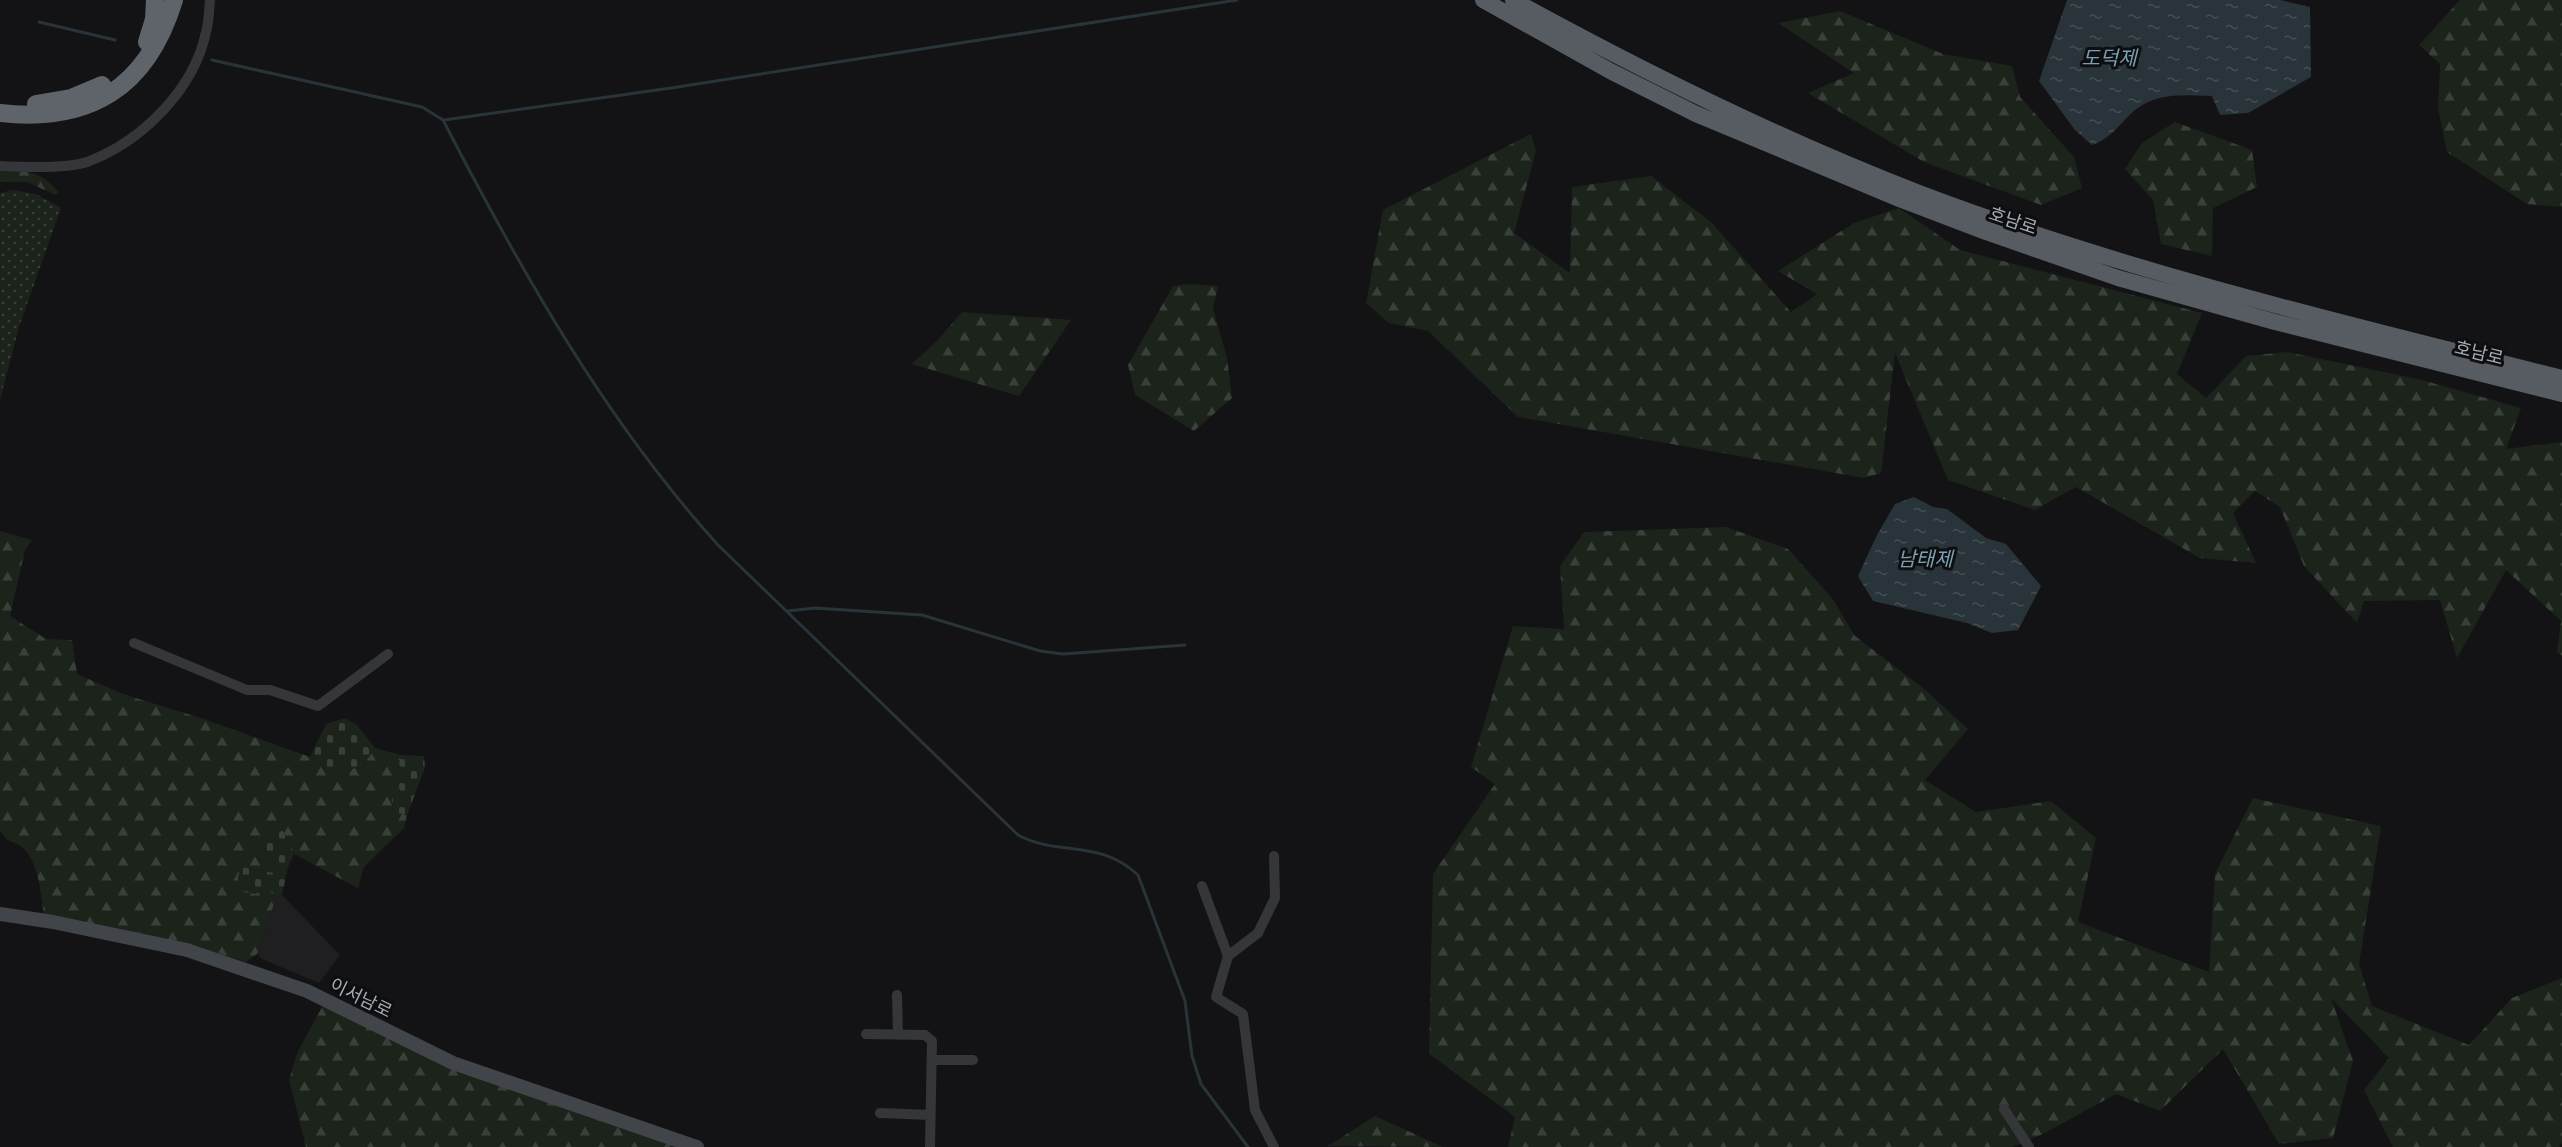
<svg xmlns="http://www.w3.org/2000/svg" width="2562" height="1147" viewBox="0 0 2562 1147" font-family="Inter,'Noto Sans KR',sans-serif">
  <defs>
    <pattern id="grass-dots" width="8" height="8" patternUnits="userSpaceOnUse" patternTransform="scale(1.5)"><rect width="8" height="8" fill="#1b231b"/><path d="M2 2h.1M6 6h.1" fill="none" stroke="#39403a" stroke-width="1.8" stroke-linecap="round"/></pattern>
    <pattern id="forest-firs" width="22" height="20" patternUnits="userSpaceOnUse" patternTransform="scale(1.5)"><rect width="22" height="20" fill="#1b231b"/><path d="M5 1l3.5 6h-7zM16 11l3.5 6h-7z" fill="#39403a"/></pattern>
    <pattern id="cemetery-stones" width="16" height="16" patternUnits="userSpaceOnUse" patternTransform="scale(1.5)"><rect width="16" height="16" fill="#1b231b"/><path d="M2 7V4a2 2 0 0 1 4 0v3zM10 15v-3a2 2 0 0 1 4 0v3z" fill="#39403a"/></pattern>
    <pattern id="water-ripples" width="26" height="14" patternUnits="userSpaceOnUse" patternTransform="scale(1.5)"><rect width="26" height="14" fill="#283439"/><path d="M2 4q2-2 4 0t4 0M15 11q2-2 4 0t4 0" fill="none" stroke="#444f53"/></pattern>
  </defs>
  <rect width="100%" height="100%" fill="#131315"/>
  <path fill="#1f1f22" d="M282,895L340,955L319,983L262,959L257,954L276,898Z"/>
  <path fill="url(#grass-dots)" d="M13,190L36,194L61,208L19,327L0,400V193Z"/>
  <path fill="url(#forest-firs)" d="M2460,0H2562V207L2527,204L2447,152L2438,108L2440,64L2419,45Z
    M1840,11L1943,54L2012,66L2020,97L2074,157L2082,188L2041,205L1924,162L1808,93L1854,73L1778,23Z
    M2175,122L2252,150L2257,187L2213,208L2212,256L2161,244L2153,200L2125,169L2142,143Z
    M1531,134L1536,151L1514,233L1570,273L1572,187L1651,176L1711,222L1791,312L1817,294L1778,271L1854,223L1899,208L1960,250L2202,313L2177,374L2206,398L2246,356L2287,352L2418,379L2521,408L2506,449L2562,442V656L2557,652L2561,621L2506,570L2457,658L2440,600L2364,601L2357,623L2304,566L2280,507L2255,491L2233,513L2256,563L2200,558L2076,487L2035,510L1948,480L1895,353L1881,473L1864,478L1518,417L1428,331L1389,323L1366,303L1383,210Z
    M0,171C29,172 38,169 59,192L56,195L27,182H0Z
    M1191,284L1218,286L1213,308L1227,358L1232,398L1194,431L1135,395L1128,365L1173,286Z
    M962,312L1071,320L1019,396L912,364L938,340Z
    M1726,527L1788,549L1832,598L1855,636L1923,688L1968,729L1925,780L1976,812L2051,801L2096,838L2078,922L2209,972L2215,874L2253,798L2381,826L2359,964L2372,1006L2469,1045L2512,998L2562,978V1143L2559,1147H2393L2364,1090L2389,1058L2331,998L2353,1061L2333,1138L2279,1144L2223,1049L2160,1111L2116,1094L2043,1134L2012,1147H1508L1515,1117L1429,1054L1433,874L1495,784L1471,767L1513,626L1564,629L1560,566L1584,532Z
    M0,531L32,540L25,550L10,616L46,639L72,640L77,674L123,694L204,719L310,757L334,771L362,767L375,748L401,755L399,764L404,772L393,812L407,815L404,828L364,867L358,888L294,854L282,828L264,836L262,847L277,865L273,873L243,867L268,887L276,898L257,954L246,962L189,944L44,914C40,893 40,867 25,850C17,840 7,845 0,830Z
    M326,1000L453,1063L684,1147H306L289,1080L298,1051Z
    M1375,1116L1443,1147L1328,1146Z"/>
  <path fill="url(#cemetery-stones)" d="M345,718L357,725L375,748L362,767L334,771L310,757L326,724Z
    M401,755L424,756L425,768L407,815L393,812L392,799L400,791L397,779L404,772L399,764Z
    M282,828L294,854L288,867L282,895L276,898L267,887L255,894L238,891V876L243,867L273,873L277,865L262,847L264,836Z"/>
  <path fill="url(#water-ripples)" d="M2067,0H2280L2310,7L2311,77L2248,113L2220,115L2212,96C2185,95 2157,92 2135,110C2120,123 2111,139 2092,145L2075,130L2039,81Z
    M1914,497L1933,507L1947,509L1986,538L2006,544L2041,586L2018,630L1992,633L1967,623L1873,601L1858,576L1877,535L1895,504Z"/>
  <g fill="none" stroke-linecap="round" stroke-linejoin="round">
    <path stroke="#283439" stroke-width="3" d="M39,22L115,40
      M212,60L422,107L443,120C520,269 605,420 718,545L1018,835C1059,857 1098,838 1138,875L1185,1001L1192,1056L1201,1084L1248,1147
      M444,120L671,88L1237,0
      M788,611L815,608L922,615L1040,651L1063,654L1185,645"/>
    <path stroke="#34363a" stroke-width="10" d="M0,166C21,167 67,169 87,162C141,142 194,90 206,32C209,22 209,10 210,0
      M134,643L247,690H270L318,706L388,654
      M1202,886L1228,956
      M897,995L898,1035
      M866,1034L925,1035L932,1041L930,1147
      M932,1060H973
      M2004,1109L2029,1147
      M880,1113L930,1115
      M1274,1147L1255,1110L1243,1014L1216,997L1228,956L1258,933L1275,898L1274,856"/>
    <path stroke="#41454a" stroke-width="14" d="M0,914L53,922L187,950L307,991L453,1063L697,1147"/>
    <path stroke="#575c62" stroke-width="16" d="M1483,0L1612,72L1696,114L1902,200L1986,232L2118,278L2275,322L2562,394
      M1513,0C1644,72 1779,139 1919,193C2127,272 2346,324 2562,378"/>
    <path stroke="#5f646b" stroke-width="18" d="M147,42L154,19L155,0
      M36,104L71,98L102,85
      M0,113C90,123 147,88 174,0"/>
  </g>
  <g text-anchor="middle" stroke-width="6" stroke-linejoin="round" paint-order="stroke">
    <g font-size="18" fill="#a4acb6" stroke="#0e0e10">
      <text transform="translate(2013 221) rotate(19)" y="6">호남로</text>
      <text transform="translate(2479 353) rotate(14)" y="6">호남로</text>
      <text transform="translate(361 998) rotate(26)" y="6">이서남로</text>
    </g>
    <g font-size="20" font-style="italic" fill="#78a1b3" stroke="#0e0e10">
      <text x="2109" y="65">도덕제</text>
      <text x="1925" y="566">남태제</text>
    </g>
  </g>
</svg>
